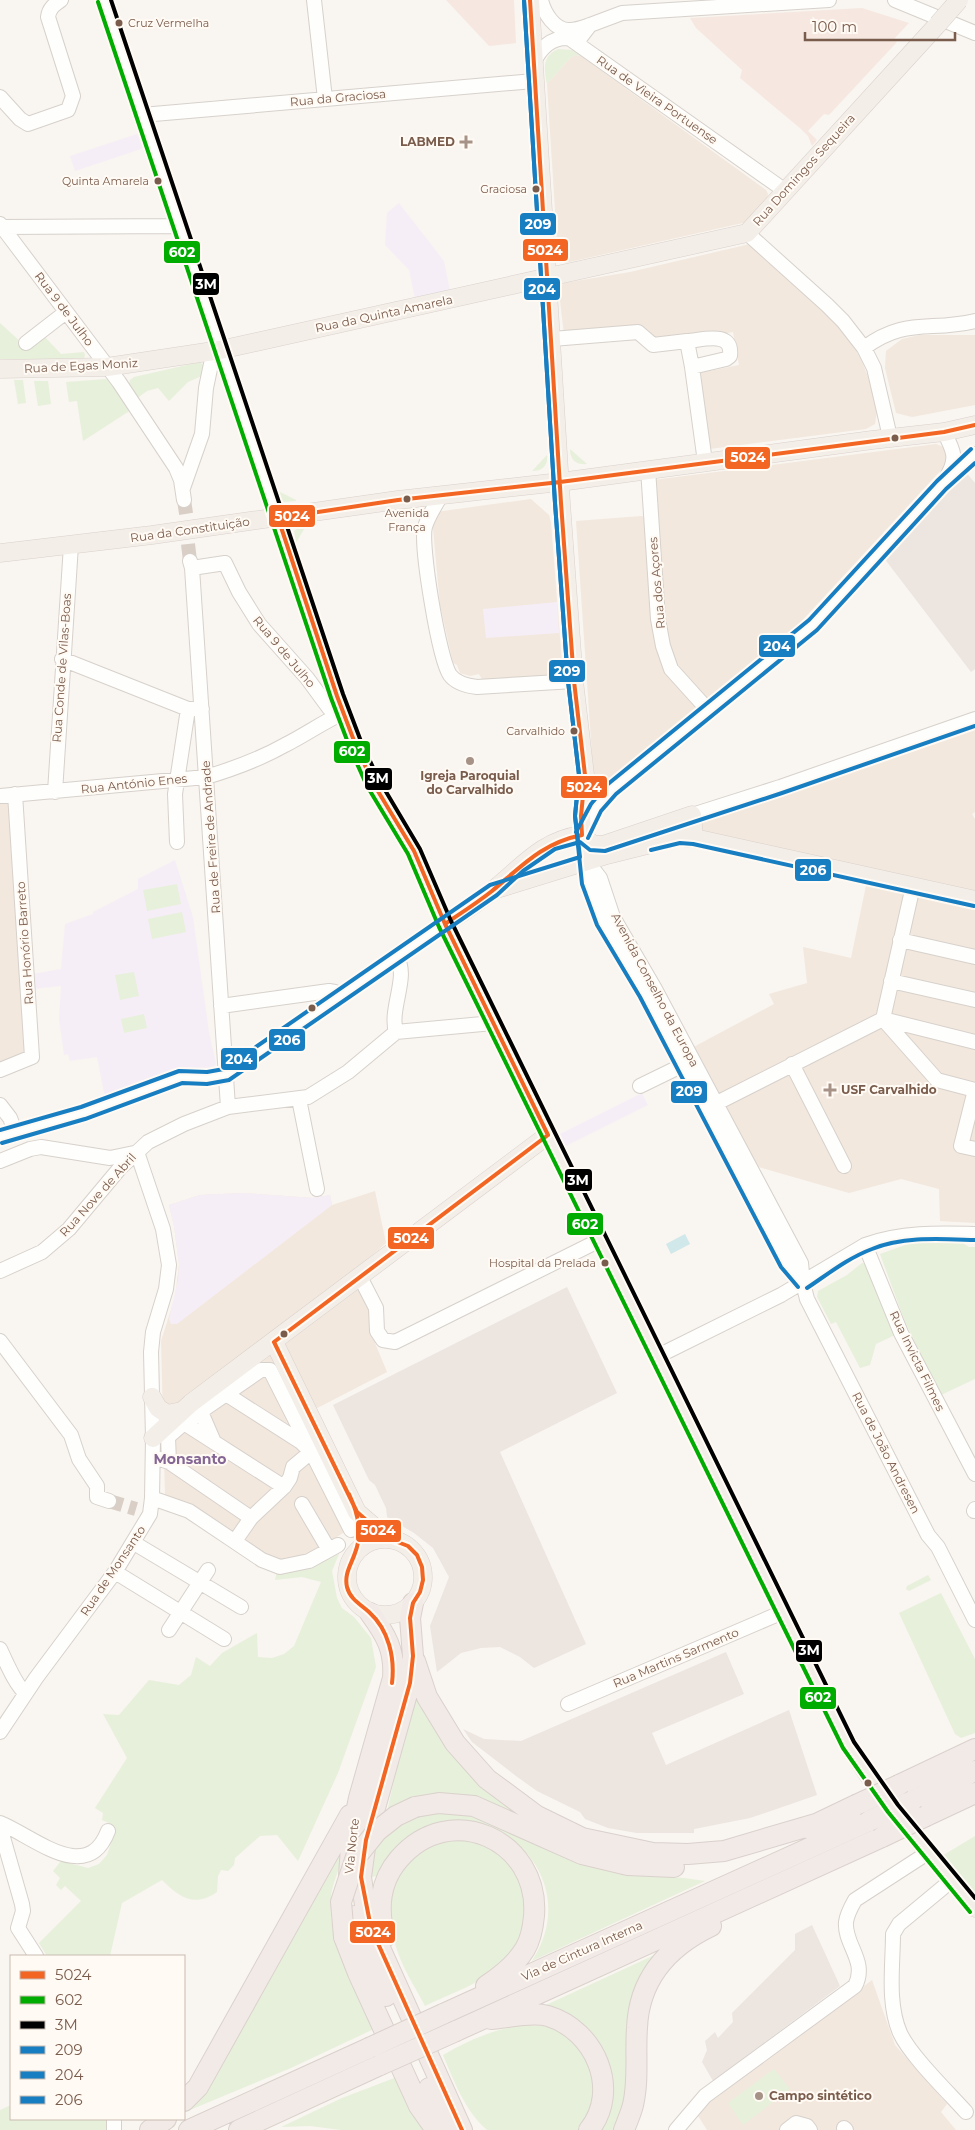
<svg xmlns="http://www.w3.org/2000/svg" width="975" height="2130" viewBox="0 0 975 2130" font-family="Montserrat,sans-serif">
  <rect width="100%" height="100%" fill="#f9f5f0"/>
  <path fill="#f2e8de" d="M575,55L581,56L766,190L768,194L767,199L747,222L565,263L560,261L558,257L547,84L570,58Z
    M750,244L844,331L861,359L868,377L877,411L875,424L866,429L709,449L700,373L739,365L733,332L687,341L652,342L638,330L564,335L559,292L561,286L564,283L630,272Z
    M920,335H975V405L912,417L896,413L885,368L886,351L902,339Z
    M936,444L943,447L946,454L947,462L943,468L798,625L707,700L676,665L669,651L653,480Z
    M531,499L549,515L551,523L563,676L483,681L479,674L470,676L460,673L457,665L453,663L440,605L432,518L436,512Z
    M642,516L645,518L657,651L671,674L695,703V709L684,720L603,783L597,785L592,779V755L576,521Z
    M975,728V812L972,814L975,819V893L700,831L702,828V817L949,734L953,737Z
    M11,802L28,1053L0,1064V803Z
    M868,876L975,900V1223L940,1221L939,1189L901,1179L849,1193L748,1164L688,1050L774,1004L769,994L807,983L803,947L851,958Z
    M375,1191L386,1243L351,1274L371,1307L375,1343L387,1372L296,1419L349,1529L311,1554L283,1565L165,1496L161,1341L175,1297L179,1264L174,1226L169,1205L200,1195L243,1193L313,1198L330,1195L332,1205Z
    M872,1980L895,2045L947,2104L941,2112L956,2130H707L698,2116L712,2100Z"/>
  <path fill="#f6e8e1" d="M446,0H514L516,43L489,46Z
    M862,8L909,23L894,39L897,42L829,115L824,114L808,131L817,140L812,146L808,136L801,129L740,78L742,70L696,28L690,18Z"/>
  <path fill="#ede5e0" d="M965,471L975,483V669L971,672L884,558Z
    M567,1287L617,1393L500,1452L586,1644L534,1668L520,1657L500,1647L481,1648L461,1653L437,1672L430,1626L449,1577L433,1548L414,1533L387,1517L386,1508L375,1485L369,1480L333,1405Z
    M726,1652L744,1694L652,1733L666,1765L789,1710L817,1795L750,1818L694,1829V1833H637L608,1828L585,1819L580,1812L537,1791L516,1776L472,1742L463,1729L484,1739L521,1741Z
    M812,1925L840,1986L713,2081L702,2062L707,2050L705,2041L715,2032L718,2038L733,2022L732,2013L795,1950V1934Z"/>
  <path fill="#f6eef6" d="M140,133L144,148L75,171L70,156Z
    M399,203L444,261L450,291L415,299L409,270L385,245L387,213Z
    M557,602L559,633L486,638L483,609Z
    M175,860L193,917L209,1032L216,1064L210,1070L179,1068L105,1097L97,1057L70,1061L68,1054L64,1055L59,1019L61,986L33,989L32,974L61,969L65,924L93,914V912L138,889V879Z
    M642,1093L648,1105L564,1147L558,1135Z
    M243,1193L313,1198L330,1195L332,1205L177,1324H171L169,1319L178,1280L179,1264L174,1226L169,1205L200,1195Z"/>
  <path fill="#e7f0db" d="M558,49L572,50L581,56L575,55L570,58L547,84C544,69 542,56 558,49Z
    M0,323L22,343L42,334L61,354L84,352L85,355L84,358L80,359H0Z
    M200,362L204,366V375L188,382L169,401L158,388L147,391L136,399L128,387L130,380L134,377Z
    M106,379L110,381L131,410L83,441L77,401L69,402L66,382Z
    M14,380H23L26,403L18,404Z
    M34,381H48L51,404L38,406Z
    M570,449L587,464C576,465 570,460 570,449Z
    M547,455C548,465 543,471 532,471Z
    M280,492L296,500V501L284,502L278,494Z
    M303,525L304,529L296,543L294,531Z
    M177,884L181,904L147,911L143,890Z
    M182,912L186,932L152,939L148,919Z
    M134,972L139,996L120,1000L115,975Z
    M144,1014L147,1028L124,1033L121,1019Z
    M961,1242L969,1247H975V1379L941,1395L905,1322L880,1254L911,1243Z
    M862,1263L867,1264L895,1335L876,1344L870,1365L860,1368L836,1322L831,1324L817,1297L818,1291L847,1275Z
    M339,1554L332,1571L337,1598L342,1608L354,1617L371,1638L376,1667L338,1773L298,1861L277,1835L260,1836L235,1858L234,1865L228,1871L221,1870L218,1876L217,1892C194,1908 179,1897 162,1880L122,1903L110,1956H47L39,1943L81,1901L65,1886L61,1890L56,1885L60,1878L53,1871L61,1861L88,1868L99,1864L107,1855L113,1837L109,1823L102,1820L103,1813L95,1808L127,1758L103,1714L119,1715L149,1680L179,1685L191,1675L196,1657L210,1666L222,1653L257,1633L258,1657L272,1658L284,1654L294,1646L321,1582L302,1577L275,1580L277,1571L317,1564Z
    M928,1575L931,1580L909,1591L906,1589L907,1586Z
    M941,1593L975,1659V1733L961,1738L955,1734L899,1613Z
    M416,1680L438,1727L566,1835L516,1815L387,1812Z
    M453,1811L474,1814L538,1843L614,1873L684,1878L705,1881L532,1961C600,1855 437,1755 378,1876L372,1877L373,1850L383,1839L398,1827L426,1814Z
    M345,1833C344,1841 345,1849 343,1856C339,1870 333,1882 331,1896C327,1944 355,1987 376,2028L291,2068L185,2112L215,2067Z
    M975,1836V1895L942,1856Z
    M451,1840C470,1840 495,1846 508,1861C525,1881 532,1911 521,1936C518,1942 516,1951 511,1956C488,1981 455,1992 425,2006C415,1987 402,1967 396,1947C379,1893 396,1855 451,1840Z
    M661,1952L625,2102L616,2130H601C607,2118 612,2107 613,2094C615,2069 602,2037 580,2023C570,2016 557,2012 545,2007L546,2005Z
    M528,2025C536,2026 545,2025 551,2028C593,2042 606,2097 579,2130H487C465,2111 454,2081 443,2055C469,2040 498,2027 528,2025Z
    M774,2069L790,2089L743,2125L728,2103Z
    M397,2077L423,2130H341L310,2126L281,2127L342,2098Z
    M11,2105V2119H107L106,2130H0V2110Z"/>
  <path fill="#d0e8ea" d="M685,1234L690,1244L671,1254L666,1244Z"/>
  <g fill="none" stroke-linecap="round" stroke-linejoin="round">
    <path stroke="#d9cfc7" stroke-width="14" stroke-dasharray="14 7" stroke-linecap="butt" d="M184,500L187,520
      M188,544L190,561
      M109,1501L136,1509"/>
    <defs>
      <path id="minor" d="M314,0L325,99
        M541,0C544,13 555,31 570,30C576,30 584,27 590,25
        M895,0L975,33
        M579,45L580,38L590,25L622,13L829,0
        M533,63C541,48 551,37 569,38L784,190
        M0,97L20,119L28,124L68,110L73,96L48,17C49,8 55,4 61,0
        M142,115L534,81
        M0,224L119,382L176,468L181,480L184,500
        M2,227L180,226
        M747,233L827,305L843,321L864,348L874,368L890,437
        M552,339L638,332L653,345L687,341
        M26,343L66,312
        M864,348C905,317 930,332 975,321
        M692,367L726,359L730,356C733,330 703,340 687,341L692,367L705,462
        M944,432C954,451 958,459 946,478
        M648,469L658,619L663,646L671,669L708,710
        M183,488L202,434L206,388L211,364L220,350
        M441,495C436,505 428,516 425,527C420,544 439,659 450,675C456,683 468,686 477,687L574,681
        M190,561L192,568L228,1107
        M192,568L225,563L239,592L259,624L307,678L329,708L343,713
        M62,659L188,709H202
        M55,792L71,545
        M0,796L206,777C233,769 260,759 285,745C305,735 323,722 343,713
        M692,815L780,787L975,719
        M582,834L596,807L612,789L813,625L942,485L975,454
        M177,842L175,794L188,709
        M587,861L600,878L613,917L655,989L801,1263L803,1283L807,1299L928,1535L938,1547L975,1620
        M587,861L588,883L603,922L645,994L787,1264L803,1283
        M900,940L975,957
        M891,981L975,1000
        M221,1006L329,991L335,992L340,998
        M883,1019L913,886
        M883,1019L937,1080L975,1090
        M883,1019L975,1042
        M396,1032L493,1023
        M792,1064L844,1166
        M0,1070L32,1057L15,794
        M640,1086L683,1065
        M975,1090L961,1146L975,1149
        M299,1099L317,1189
        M0,1105L10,1118L15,1131
        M709,1107L883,1019
        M0,1137L83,1113L181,1077L207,1078L226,1075L445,924L414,851L373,783L343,713L104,0
        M0,1161L30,1149L41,1147L110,1158L134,1153
        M865,1245L901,1333L975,1474
        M0,1271L42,1252L69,1229L120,1168L148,1142L184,1124L228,1107L308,1097L348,1072L396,1032C389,1009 409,977 397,958
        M360,1277L376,1308L377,1331L383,1340L395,1342L600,1240
        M0,1341L71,1435L79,1459L97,1486V1497L109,1501
        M658,1356L781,1295L865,1245C901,1232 938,1233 975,1234
        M226,1394L301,1442L311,1452L293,1467L290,1478L284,1487L251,1518
        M201,1412L214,1442
        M184,1423L284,1487
        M160,1459L169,1462L251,1518L235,1541
        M169,1462L168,1437L184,1423L261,1370H270L351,1530
        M152,1498L189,1511L262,1560L280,1567L309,1561L338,1545
        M302,1504L329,1550
        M974,1511L975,1509
        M134,1543L241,1607
        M115,1572L224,1639
        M169,1630L208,1570
        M0,1649C5,1660 17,1688 26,1693
        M568,1704L783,1612
        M0,1732L36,1678L115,1572L150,1514L152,1498L153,1438L151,1352L153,1332L166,1289L169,1265L163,1229L137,1152
        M0,1823C33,1836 87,1886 108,1831
        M0,1827L22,1904L23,1911L18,1928L36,1956
        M952,1880L899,1924L893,1934C893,1965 887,2003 900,2033C910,2055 948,2092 966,2112
        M844,2128L846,2130
        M114,2130V2119
        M676,2130L705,2096L855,1986C868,1961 844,1945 846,1922C847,1914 851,1907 855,1900L929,1852
        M787,2130L796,2123L807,2126L810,2130"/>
      <path id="major" d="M530,0L561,503L574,681L585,775L581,816L582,835L587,861
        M0,369L107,367L220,350L747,233L938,24
        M0,553L152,535L398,500L560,482L872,440L944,432L975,425
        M582,835C542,840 522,867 492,891C477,903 461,913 445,924L849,1745C884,1804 932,1855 975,1908
        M582,835L592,844L603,845L692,815L694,838
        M497,889L607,855L679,837L699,839L975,900
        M274,1342L357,1512L387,1538
        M152,1397L158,1408L167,1414L182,1411
        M153,1438L191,1403L548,1135
        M347 1577a38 38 0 1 1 76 0a38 38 0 1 1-76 0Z"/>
      <path id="highway" d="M413,1603L410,1618L413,1656L410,1683L366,1840L361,1877L365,1905L371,1928L462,2130
        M415,1661L427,1697L455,1743L487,1779L537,1816L582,1838L653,1853L688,1854L724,1851L819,1823
        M899,1785L975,1749
        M912,1801L975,1771
        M415,1807L439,1803L474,1806L582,1854L628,1865L674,1867
        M926,1816L975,1793
        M808,1828L856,1805
        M349,1876L352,1832L359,1798L393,1678C395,1650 386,1635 370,1613
        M354,1916L363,1947L386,1996
        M344,1937L358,1973L419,2106L436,2130
        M385,1937C377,1909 380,1881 399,1859C450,1799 540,1840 534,1916C533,1927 531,1939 525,1949C516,1964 501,1976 486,1986
        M443,2014L869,1821
        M491,2019C508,2018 531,2011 548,2016C595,2030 621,2090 589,2130
        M456,2031L882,1837
        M429,2088L447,2130
        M184,2101L198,2087L350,1815
        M150,2130L166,2119
        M189,2130L369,2048
        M239,2130L380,2065
        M624,2130C627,2122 631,2113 633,2105C639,2080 635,2054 637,2028C639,1979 667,1947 711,1926"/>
    </defs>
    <use href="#minor" stroke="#d7d1cb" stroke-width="16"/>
    <use href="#major" stroke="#dad1cc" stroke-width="19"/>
    <use href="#highway" stroke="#dad1cc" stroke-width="22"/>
    <use href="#minor" stroke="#fefefd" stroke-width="14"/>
    <use href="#major" stroke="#f3eee8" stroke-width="18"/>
    <use href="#highway" stroke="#f2eae7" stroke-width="20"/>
    <defs>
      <path id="major-bridge" d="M938,24L959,0"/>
      <path id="highway-bridge" d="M856,1805L899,1785
        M869,1821L912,1801
        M882,1837L926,1816
        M344,1937L341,1902L356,1857L377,1831L396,1816L415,1807
        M369,2048L443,2014
        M380,2065L456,2031"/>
    </defs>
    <use href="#major-bridge" stroke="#dad1cc" stroke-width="19" stroke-linecap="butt"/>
    <use href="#highway-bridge" stroke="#dad1cc" stroke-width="22" stroke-linecap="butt"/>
    <use href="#major-bridge" stroke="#f3eee8" stroke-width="18"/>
    <use href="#highway-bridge" stroke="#f2eae7" stroke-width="20"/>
    <defs>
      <path id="bus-1" d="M445,924C461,913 477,903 492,891C522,866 542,843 582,835L581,816L585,775L574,681L561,503L530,0
        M548,1135L445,924L414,851L373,783L356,746L337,696L278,518L398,500L560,482L944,432L975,425
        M274,1342L357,1512L387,1538L408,1546L417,1555L422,1567L423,1580L420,1592L413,1603L410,1618L413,1656L410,1683L366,1840L361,1877L371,1928L462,2130
        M274,1342L548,1135
        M349,1494C358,1513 363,1533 355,1553C351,1565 344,1574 347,1587C350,1599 360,1604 369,1612C389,1630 395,1658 392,1683"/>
      <path id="bus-2" d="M98,2L331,698L350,748L367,786L408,854L439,927L843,1748L888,1812L970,1912"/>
      <path id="bus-3" d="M111,0L343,694L362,744L379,780L420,849L451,921L854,1742L898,1805L975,1898"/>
      <path id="bus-4" d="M524,0L555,503L568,681L579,775L575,816L582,884L597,925L640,997L781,1267L798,1287
        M588,838L601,811L616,794L817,630L946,489L975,463
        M807,1288C828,1274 848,1258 872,1249C904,1236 941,1239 975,1240"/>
      <path id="bus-5" d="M576,832L591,804L608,784L809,620L937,481L971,449
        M0,1130L81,1107L179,1071L207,1072L224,1069L490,885L580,857L575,816L579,775L568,681L555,503L524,0"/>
      <path id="bus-6" d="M651,850L680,843L693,844L974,906
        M2,1143L85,1119L182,1083L207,1084L229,1080L497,895L523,871L555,849L580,842L590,850L605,851L782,793L975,726"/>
    </defs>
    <use href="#bus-1" stroke="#fffaf3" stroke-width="8"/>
    <use href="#bus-2" stroke="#fffaf3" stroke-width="8"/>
    <use href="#bus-3" stroke="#fffaf3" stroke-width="8"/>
    <use href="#bus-4" stroke="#fffaf3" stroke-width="8"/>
    <use href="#bus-5" stroke="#fffaf3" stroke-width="8"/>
    <use href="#bus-6" stroke="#fffaf3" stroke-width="8"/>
    <use href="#bus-1" stroke="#f26522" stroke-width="4"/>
    <use href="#bus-2" stroke="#00ac00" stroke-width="4"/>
    <use href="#bus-3" stroke="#000" stroke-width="4"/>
    <use href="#bus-4" stroke="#187ec2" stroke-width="4"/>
    <use href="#bus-5" stroke="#187ec2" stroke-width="4"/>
    <use href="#bus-6" stroke="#187ec2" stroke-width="4"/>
  </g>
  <g fill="#7a5c4d" stroke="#fffaf3" stroke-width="2">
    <circle cx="119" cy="23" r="4.5"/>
    <circle cx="158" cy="181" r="4.5"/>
    <circle cx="536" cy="189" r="4.5"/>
    <circle cx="895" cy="438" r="4.5"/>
    <circle cx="407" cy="499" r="4.5"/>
    <circle cx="574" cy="731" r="4.5"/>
    <circle cx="312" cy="1008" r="4.5"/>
    <circle cx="605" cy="1263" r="4.5"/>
    <circle cx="284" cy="1334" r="4.5"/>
    <circle cx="868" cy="1783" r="4.5"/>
  </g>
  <g fill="#a69286" stroke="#fffaf3" stroke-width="2">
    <path d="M463.5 134.5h5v5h5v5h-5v5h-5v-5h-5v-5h5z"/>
    <circle cx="470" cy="761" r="5"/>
    <path d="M827.5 1082.5h5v5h5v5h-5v5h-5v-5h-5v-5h5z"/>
    <circle cx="759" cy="2096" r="5"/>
  </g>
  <g text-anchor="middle" stroke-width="4" stroke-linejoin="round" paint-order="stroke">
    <g font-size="11" fill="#7a5c4d" stroke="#fffaf3" text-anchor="end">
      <text x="128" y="27" text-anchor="start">Cruz Vermelha</text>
      <text x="149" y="185">Quinta Amarela</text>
      <text x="527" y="193">Graciosa</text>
      <text x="407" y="517" text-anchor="middle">Avenida<tspan x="407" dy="14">França</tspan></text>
      <text x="565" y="735">Carvalhido</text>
      <text x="596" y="1267">Hospital da Prelada</text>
    </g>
    <g font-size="12" fill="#7a5c4d" stroke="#fffaf3">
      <text transform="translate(338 98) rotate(-5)" y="4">Rua da Graciosa</text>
      <text transform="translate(657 100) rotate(35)" y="4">Rua de Vieira Portuense</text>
      <text transform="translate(804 170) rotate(-48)" y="4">Rua Domingos Sequeira</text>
      <text transform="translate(64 309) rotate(53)" y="4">Rua 9 de Julho</text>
      <text transform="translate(384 314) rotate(-12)" y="4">Rua da Quinta Amarela</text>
      <text transform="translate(81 366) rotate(-3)" y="4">Rua de Egas Moniz</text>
      <text transform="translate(190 530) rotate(-8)" y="4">Rua da Constituição</text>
      <text transform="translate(657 583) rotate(-95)" y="4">Rua dos Açores</text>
      <text transform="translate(284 652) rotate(50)" y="4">Rua 9 de Julho</text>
      <text transform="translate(62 668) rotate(-86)" y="4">Rua Conde de Vilas-Boas</text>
      <text transform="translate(134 784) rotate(-6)" y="4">Rua António Enes</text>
      <text transform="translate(211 837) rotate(-94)" y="4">Rua de Freire de Andrade</text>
      <text transform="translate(25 943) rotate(-94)" y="4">Rua Honório Barreto</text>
      <text transform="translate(655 990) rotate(62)" y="4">Avenida Conselho da Europa</text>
      <text transform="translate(98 1195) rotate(-48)" y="4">Rua Nove de Abril</text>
      <text transform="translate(917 1361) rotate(64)" y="4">Rua Invicta Filmes</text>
      <text transform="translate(886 1453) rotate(63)" y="4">Rua de João Andresen</text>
      <text transform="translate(113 1571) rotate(-56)" y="4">Rua de Monsanto</text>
      <text transform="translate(676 1658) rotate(-23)" y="4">Rua Martins Sarmento</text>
      <text transform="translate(352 1846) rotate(-84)" y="4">Via Norte</text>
      <text transform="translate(582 1951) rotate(-24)" y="4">Via de Cintura Interna</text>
    </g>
    <g font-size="12" font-weight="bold" fill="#7a5c4d" stroke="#fffaf3" text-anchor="start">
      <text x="455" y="146" text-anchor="end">LABMED</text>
      <text x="470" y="780" text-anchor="middle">Igreja Paroquial<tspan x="470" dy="14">do Carvalhido</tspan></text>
      <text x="841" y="1094">USF Carvalhido</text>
      <text x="769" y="2100">Campo sintético</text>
    </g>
    <g font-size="14" font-weight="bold" fill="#846695" stroke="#fffaf3">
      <text x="190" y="1464">Monsanto</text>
    </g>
  </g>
  <g stroke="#fffaf3" stroke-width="2">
    <rect x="519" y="212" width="38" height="24" rx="5" fill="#187ec2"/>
    <rect x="522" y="238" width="47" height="24" rx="5" fill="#f26522"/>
    <rect x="163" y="240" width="38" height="24" rx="5" fill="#00ac00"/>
    <rect x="192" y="272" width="28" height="24" rx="5" fill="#000"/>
    <rect x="523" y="277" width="38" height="24" rx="5" fill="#187ec2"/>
    <rect x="724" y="446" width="47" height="24" rx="5" fill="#f26522"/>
    <rect x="268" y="504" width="48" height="24" rx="5" fill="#f26522"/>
    <rect x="758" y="634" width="38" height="24" rx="5" fill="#187ec2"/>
    <rect x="548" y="659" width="38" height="24" rx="5" fill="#187ec2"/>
    <rect x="333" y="740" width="38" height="24" rx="5" fill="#00ac00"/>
    <rect x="364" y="767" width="29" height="24" rx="5" fill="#000"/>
    <rect x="560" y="775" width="48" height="24" rx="5" fill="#f26522"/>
    <rect x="794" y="858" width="38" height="24" rx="5" fill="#187ec2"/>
    <rect x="268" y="1028" width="38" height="24" rx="5" fill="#187ec2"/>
    <rect x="220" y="1047" width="38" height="24" rx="5" fill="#187ec2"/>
    <rect x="670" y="1080" width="38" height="24" rx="5" fill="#187ec2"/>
    <rect x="564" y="1168" width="29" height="24" rx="5" fill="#000"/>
    <rect x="566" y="1212" width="38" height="24" rx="5" fill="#00ac00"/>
    <rect x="387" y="1226" width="48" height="24" rx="5" fill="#f26522"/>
    <rect x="355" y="1519" width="47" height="24" rx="5" fill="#f26522"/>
    <rect x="795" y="1639" width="28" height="24" rx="5" fill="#000"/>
    <rect x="799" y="1686" width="38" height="24" rx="5" fill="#00ac00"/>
    <rect x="349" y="1920" width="47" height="24" rx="5" fill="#f26522"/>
  </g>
  <g font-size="14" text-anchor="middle" font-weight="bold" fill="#fff">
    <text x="538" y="229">209</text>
    <text x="545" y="255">5024</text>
    <text x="182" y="257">602</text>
    <text x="206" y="289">3M</text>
    <text x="542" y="294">204</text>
    <text x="748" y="462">5024</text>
    <text x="292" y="521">5024</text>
    <text x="777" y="651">204</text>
    <text x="567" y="676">209</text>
    <text x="352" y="756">602</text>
    <text x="378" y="783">3M</text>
    <text x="584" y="792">5024</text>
    <text x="813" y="875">206</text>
    <text x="287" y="1045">206</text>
    <text x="239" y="1064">204</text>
    <text x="689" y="1096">209</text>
    <text x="578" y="1185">3M</text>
    <text x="585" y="1229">602</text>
    <text x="411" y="1243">5024</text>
    <text x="378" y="1535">5024</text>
    <text x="809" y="1655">3M</text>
    <text x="818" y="1702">602</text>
    <text x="373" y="1937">5024</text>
  </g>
  <rect x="10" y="1955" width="175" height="165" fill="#fffaf3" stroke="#cabbb1"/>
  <rect x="20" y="1971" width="25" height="8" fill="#f26522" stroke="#cabbb1"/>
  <text x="55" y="1980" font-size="15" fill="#7a5c4d">5024</text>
  <rect x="20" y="1996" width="25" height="8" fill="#00ac00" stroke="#cabbb1"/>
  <text x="55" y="2005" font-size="15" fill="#7a5c4d">602</text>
  <rect x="20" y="2021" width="25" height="8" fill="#000000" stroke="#cabbb1"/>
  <text x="55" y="2030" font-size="15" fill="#7a5c4d">3M</text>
  <rect x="20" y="2046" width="25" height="8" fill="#187ec2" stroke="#cabbb1"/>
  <text x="55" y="2055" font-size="15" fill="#7a5c4d">209</text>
  <rect x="20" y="2071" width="25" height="8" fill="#187ec2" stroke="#cabbb1"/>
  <text x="55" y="2080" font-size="15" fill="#7a5c4d">204</text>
  <rect x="20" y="2096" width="25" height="8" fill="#187ec2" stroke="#cabbb1"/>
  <text x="55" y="2105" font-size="15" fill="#7a5c4d">206</text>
  <path d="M805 32v8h150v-8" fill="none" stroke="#7a5c4d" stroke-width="2.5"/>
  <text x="812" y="32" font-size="15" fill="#7a5c4d" stroke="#fffaf3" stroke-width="4" paint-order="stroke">100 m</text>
</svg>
